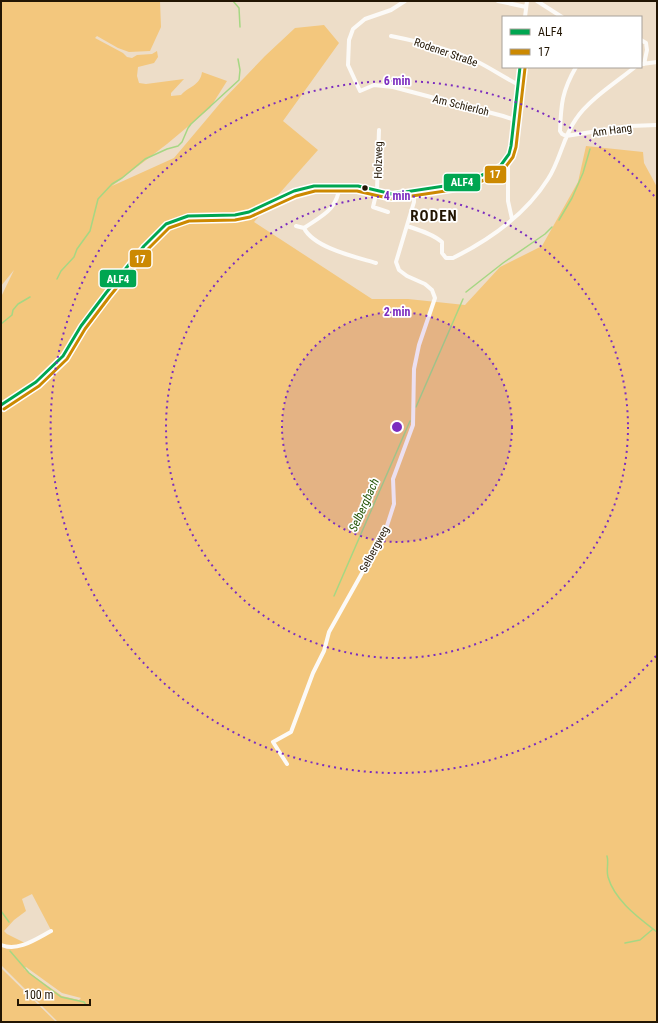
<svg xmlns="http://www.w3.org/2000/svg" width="658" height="1023" viewBox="0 0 658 1023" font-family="'Roboto Condensed',sans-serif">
  <rect width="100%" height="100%" fill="#edddc8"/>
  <path fill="#f3c77d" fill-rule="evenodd" d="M1,1H160L161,27L150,51L129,52L118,48L97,36L95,38L123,53L127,57L132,58L137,55L152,54L157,51L158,57L154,63L138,67L137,76L139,83L146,84L184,79L171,93V96L181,95C189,86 200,86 202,72L227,81L210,108L167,144L112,186L174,158L222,101L265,56L295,28L324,25L339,43L283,121L318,150L254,222L372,299H408L465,305L500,267L542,246L578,182L586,146L643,152L644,163L657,187V1022H58L1,965V946L7,949H11L52,932L32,894L22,899L26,911L14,920L4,931L7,934L25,943L8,947L1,943V297L14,270L1,286ZM26,967L62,993L81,998L79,1000L62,996L24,969Z
    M1,968L56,1022H1Z"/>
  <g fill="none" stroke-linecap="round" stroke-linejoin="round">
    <path stroke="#a6d783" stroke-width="1.5" d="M233,1L239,8L240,27
      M559,220L572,198L583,173L590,149
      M57,279L61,271L74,257L77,249L90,231L98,199L112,184L122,178L145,159L167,149L178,146L182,142L188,128L191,124L239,80L240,70L238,59
      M466,292L503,263L545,234L552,227
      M1,324L12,315L13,310L18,304L30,297
      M416,407L463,299
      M334,596L410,421
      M607,856C609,863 606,870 608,877C615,901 639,918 657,932
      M1,911L9,922
      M625,943L640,940L653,929
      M10,951L29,973L61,997L84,1002L86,1005"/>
    <path stroke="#fcfaf7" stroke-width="4" d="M405,1L391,10L365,19L353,29L349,40L348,65L360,91L374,85L393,87L503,116L515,120
      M498,1L526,7
      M537,1L562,17
      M525,17L527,1
      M391,36C421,42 451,49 478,62C492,69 505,78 519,85
      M641,40L646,43L647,50L644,64
      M642,64L657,62
      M576,67C562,91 561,104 560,131L562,134L566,136L630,126L657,125
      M379,130L377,190L373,207L388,212
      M505,161L508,168V201L512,219
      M296,226L304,228C323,215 337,210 340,185
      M407,226C419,230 433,234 442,242V253L446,258H453C489,240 526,214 548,179C560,161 563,137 576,119C588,100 618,81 635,67
      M304,228C314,248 356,257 376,263
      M1,405L36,382L63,356L81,326L106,293L144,246L166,224L188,216L235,215L249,212L294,191L314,186H358L392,194L451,185L468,181L487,173L501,165L509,154L511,146L520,67
      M287,764L273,742L291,732L313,673L324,651L329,632L385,532L394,504L393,479L413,425L414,369L419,345L435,298L432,290L425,284L407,276L399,270L396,262L414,202V191
      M1,945C18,952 36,939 51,931"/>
    <defs>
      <path id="bus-1" d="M1,405L36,382L63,356L81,326L106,293L144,246L166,224L188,216L235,215L249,212L294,191L314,186H358L392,194L451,185L468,181L487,173L501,165L509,154L511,146L520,67"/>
      <path id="bus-2" d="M4,409L39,386L67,359L85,329L110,296L148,249L169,228L189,221L235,220L250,217L296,196L315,191H357L392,199L452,190L470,186L489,178L504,169L513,157L516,147L525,68"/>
    </defs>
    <use href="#bus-1" stroke="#fff" stroke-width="6"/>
    <use href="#bus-2" stroke="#fff" stroke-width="6"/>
    <use href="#bus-1" stroke="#00a651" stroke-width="3"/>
    <use href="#bus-2" stroke="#cc8901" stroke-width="3"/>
  </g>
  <circle cx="397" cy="427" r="115" fill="#7b2cbf" fill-opacity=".12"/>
  <g fill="none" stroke="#7b2cbf" stroke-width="2" stroke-dasharray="2 4">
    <circle cx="397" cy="427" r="115"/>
    <circle cx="397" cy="427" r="231"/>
    <path d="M656 656A346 346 0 1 1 656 198"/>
  </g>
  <circle fill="#221503" stroke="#fff" stroke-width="1.5" cx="365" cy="188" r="3.5"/>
  <g text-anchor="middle" stroke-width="3.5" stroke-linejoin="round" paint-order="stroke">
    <g font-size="11" fill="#221503" stroke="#fff">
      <text transform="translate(446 52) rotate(19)" y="4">Rodener Straße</text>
      <text transform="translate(461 105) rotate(14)" y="4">Am Schierloh</text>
      <text transform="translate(612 130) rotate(-8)" y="4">Am Hang</text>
      <text transform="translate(378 160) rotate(-89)" y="4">Holzweg</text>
      <text transform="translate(374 549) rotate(-62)" y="4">Selbergweg</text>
    </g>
    <g font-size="12" font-style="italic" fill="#27570a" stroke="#fff">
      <text transform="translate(364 505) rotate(-66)" y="4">Selbergbach</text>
    </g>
    <g font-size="15" font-weight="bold" letter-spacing="1" fill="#221503" stroke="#fff">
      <text x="434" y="221">RODEN</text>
    </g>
  </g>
  <circle cx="397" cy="427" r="6" fill="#7b2cbf" stroke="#fff" stroke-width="2"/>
  <g font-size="12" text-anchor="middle" font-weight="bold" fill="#7b2cbf" stroke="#fff" stroke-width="3.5" stroke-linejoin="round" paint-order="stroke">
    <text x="397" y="85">6 min</text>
    <text x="397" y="200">4 min</text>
    <text x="397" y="316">2 min</text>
  </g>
  <g stroke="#fff" stroke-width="1.5">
    <rect x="484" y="165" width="23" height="19" rx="4" fill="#cc8901"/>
    <rect x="443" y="173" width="38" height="19" rx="4" fill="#00a651"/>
    <rect x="129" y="249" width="23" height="19" rx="4" fill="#cc8901"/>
    <rect x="99" y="269" width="38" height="19" rx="4" fill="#00a651"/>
  </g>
  <g font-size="11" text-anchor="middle" font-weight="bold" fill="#fff">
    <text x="495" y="178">17</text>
    <text x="462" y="186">ALF4</text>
    <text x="140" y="263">17</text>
    <text x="118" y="283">ALF4</text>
  </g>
  <rect width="658" height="1023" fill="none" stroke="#221503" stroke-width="4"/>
  <rect x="502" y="16" width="140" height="52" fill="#ffffff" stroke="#a7a19a"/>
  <rect x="510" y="29" width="20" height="6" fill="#00a651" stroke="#a7a19a"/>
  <text x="538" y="36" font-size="12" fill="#221503">ALF4</text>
  <rect x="510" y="49" width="20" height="6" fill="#cc8901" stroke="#a7a19a"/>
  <text x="538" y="56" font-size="12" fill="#221503">17</text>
  <path d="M18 999v6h72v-6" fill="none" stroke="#221503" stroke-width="2"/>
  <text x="24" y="999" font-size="12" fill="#221503" stroke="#ffffff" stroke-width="3" paint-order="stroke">100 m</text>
</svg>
